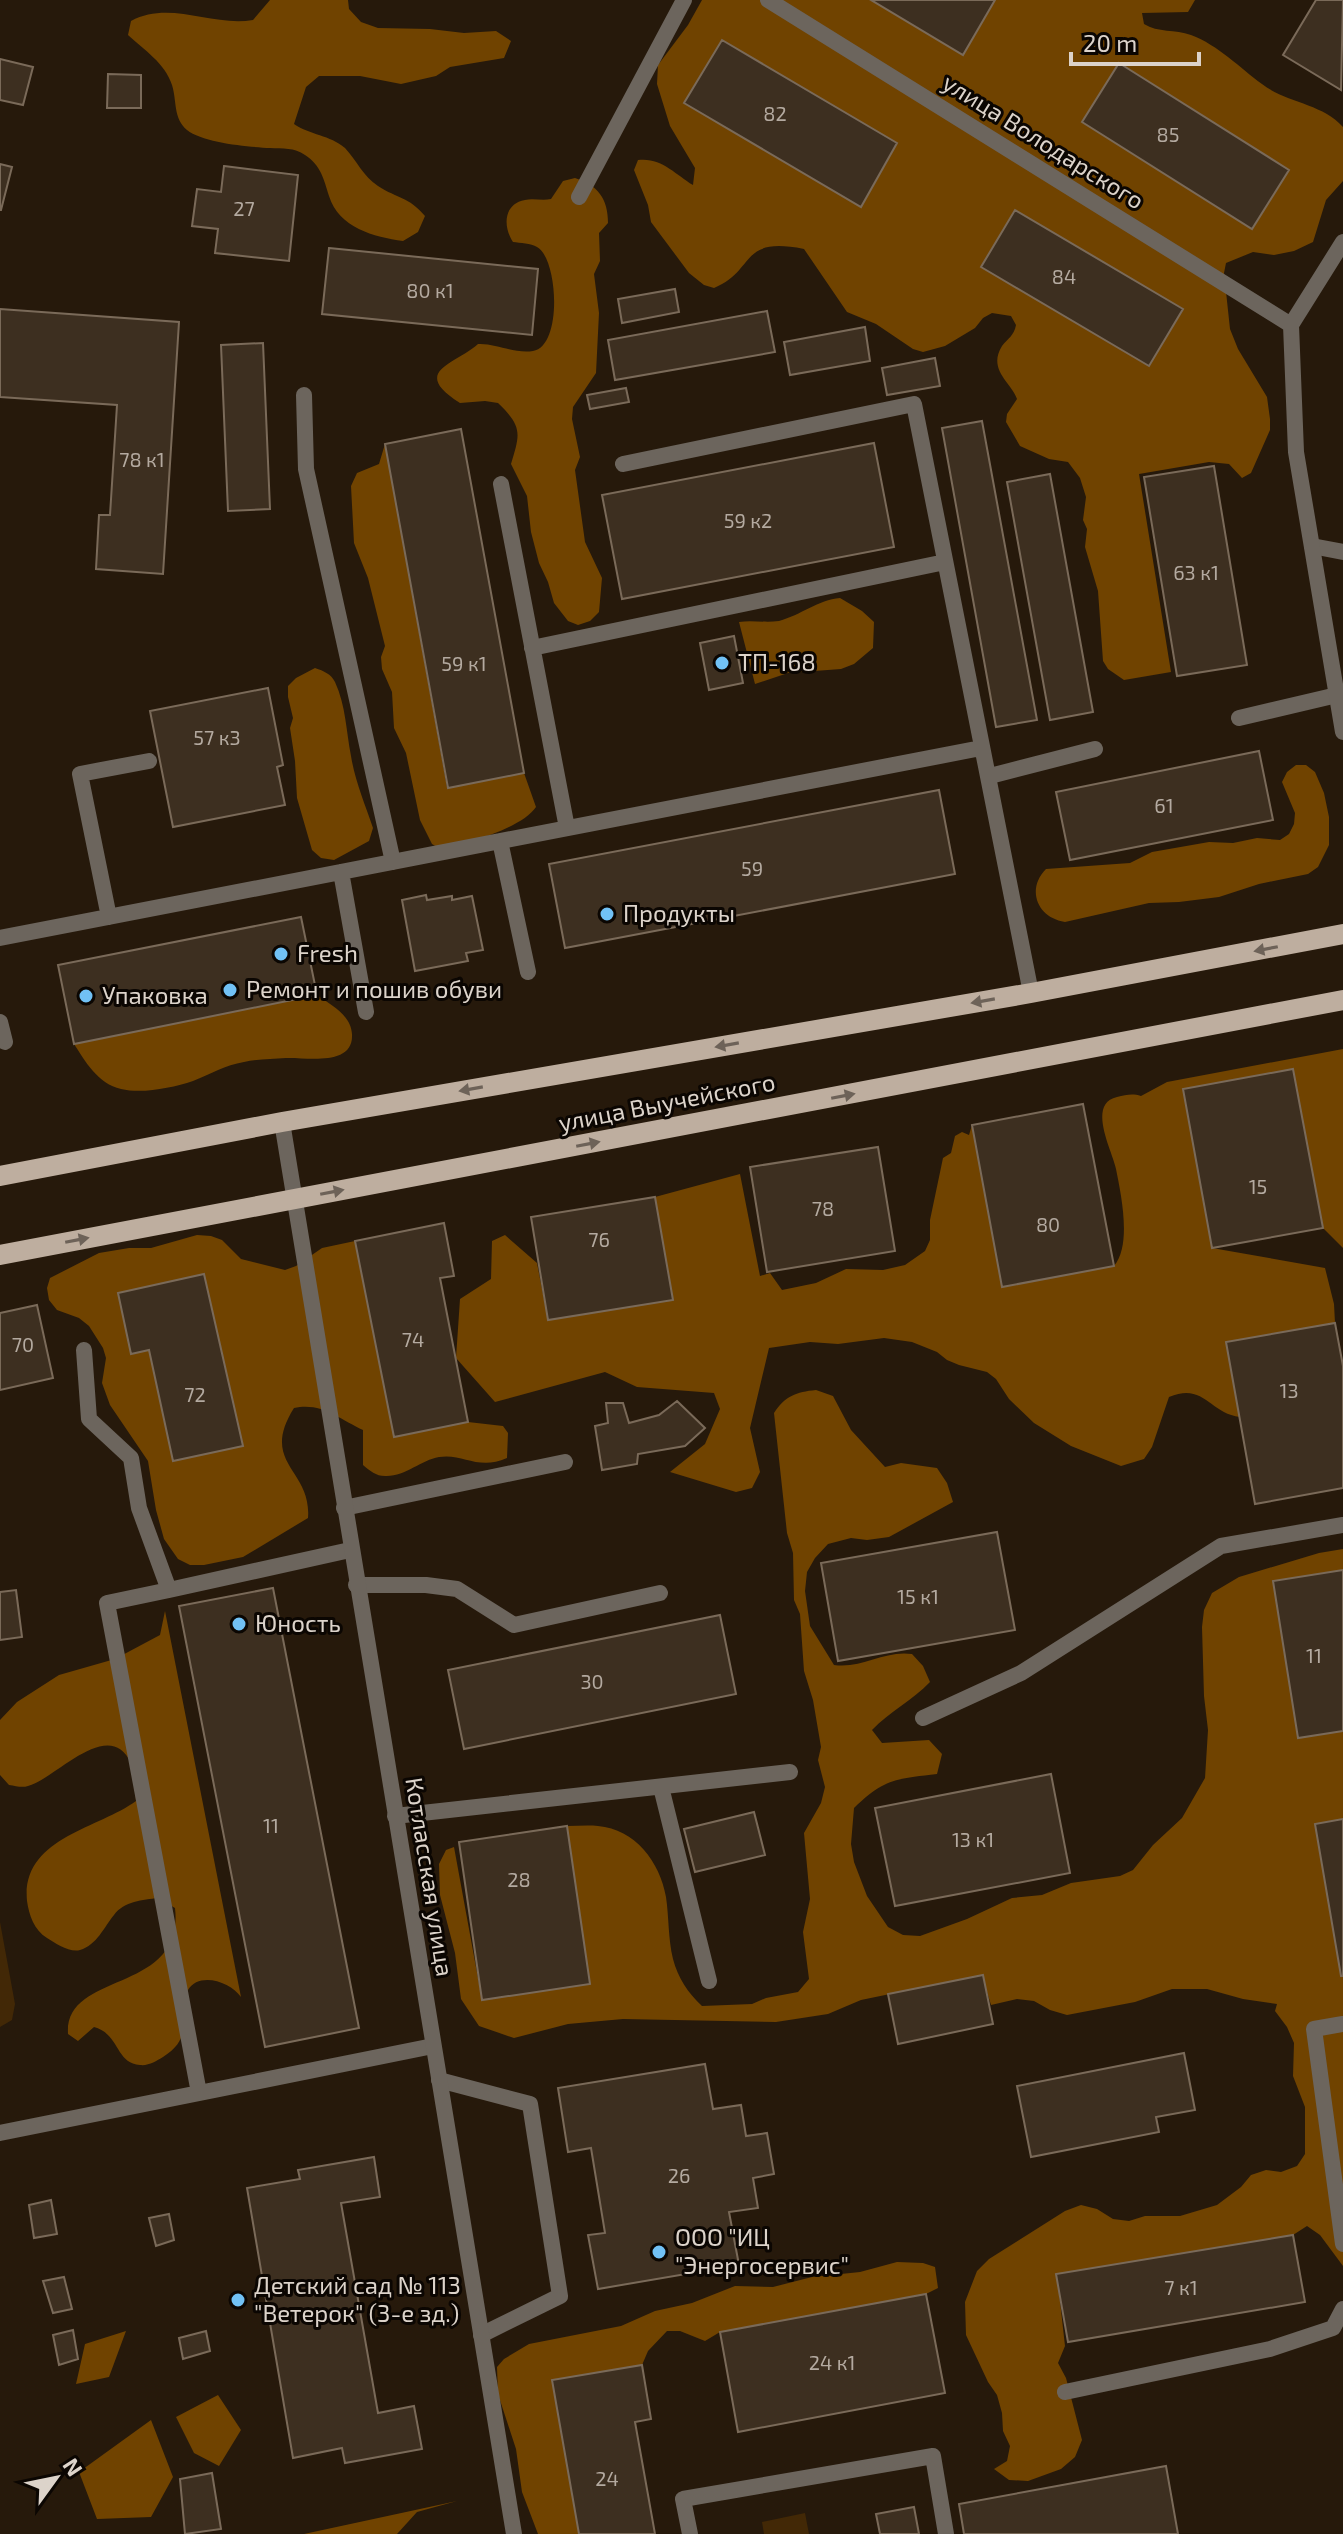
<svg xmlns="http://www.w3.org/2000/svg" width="1343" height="2534" viewBox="0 0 1343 2534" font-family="'Exo 2',sans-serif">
  <rect width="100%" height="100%" fill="#26190b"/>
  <path fill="#422806" d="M0,1922L15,2004L12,2020L0,2027Z
    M805,2513L809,2534H764L762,2522Z"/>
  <path fill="#704300" d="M270,0H348L349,9L361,22L378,28L430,29L464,33L496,31L511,41L504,58L450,67L436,76L401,84L360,76H319L306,87L294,124C310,135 330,135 345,148C357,161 363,176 378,186C398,199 408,196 425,216L418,232L403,241C374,237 339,228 329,196C324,180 321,165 305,155C294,147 283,149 270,148C249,147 203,143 187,130C173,118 177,101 172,85C165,63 144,50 128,35L131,21C170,0 212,27 253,20Z
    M702,0H1195L1188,12L1142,13L1144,24C1158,33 1175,29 1191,35C1218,45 1240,68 1262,84C1286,103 1322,103 1343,127V181L1326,200L1313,242L1294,251L1274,255L1253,252L1226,263L1224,273L1230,329L1238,349L1267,397L1270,419V430L1251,473L1242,478L1229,464L1209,462L1139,474L1171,672L1124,680L1108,669L1103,661L1098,591L1085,547L1087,529L1083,520L1086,497L1080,478L1068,462L1049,459L1020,446L1006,422L1007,414L1017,399C1012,383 987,370 1002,346C1008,338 1014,336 1016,325L1011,316L992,313L983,318L975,328L945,346L923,352L913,349L876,324L847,312L804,249C738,236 757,270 714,288L704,285L689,273L651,222L648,205L634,170L638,160C661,157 675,174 693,185L695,168L670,126L657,84L658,65L688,25Z
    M575,178C598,185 608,199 608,223L599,233L600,261L594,274L599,313L596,373L573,407L572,419L580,457L575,470L585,542L602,578L599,612L590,621L578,625L568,621L554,603L548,582L539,563L531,532L527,496L511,464C520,434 523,427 498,403L485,401L460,403C409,371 456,364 478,344C496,343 514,354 533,351C563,346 558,258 537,247C531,243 520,243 513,242C503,227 503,204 525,200C533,198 542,201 551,199L563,181Z
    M385,444L447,787L524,773L536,807C522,828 468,843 442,850L432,844L420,820L406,753L394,728L392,692L382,669L381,657L385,646L368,578L354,543L351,486L357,473L379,464Z
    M840,598L862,611L874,622L873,648L854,664L841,669L788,673L755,684L739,622C752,620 765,623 779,621C801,615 818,600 840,598Z
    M315,668C324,671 331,674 335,682C346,706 346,731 351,756C355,781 365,804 373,828L369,841L334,860L321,858L312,850L297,798L295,761L290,728L293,718L288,697V686L296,678Z
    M1296,765H1306L1315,772L1324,793L1329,817V845L1318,867L1308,874L1259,884L1219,897L1179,902L1149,903L1065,922C1037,918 1026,889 1046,869L1130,863L1152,852L1209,842L1233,843L1257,838L1280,840L1289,834L1294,824L1295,813L1282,782L1287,772Z
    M317,995C331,1005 351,1015 352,1034C354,1067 306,1057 286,1058C272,1059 258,1059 244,1062C225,1065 211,1074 193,1081C172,1088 142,1094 121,1089C98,1084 85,1061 74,1044Z
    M1343,1049V1248L1323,1228L1293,1069L1183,1089L1212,1248L1325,1268L1334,1304L1335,1323L1227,1342L1240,1417C1209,1413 1204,1382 1169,1397L1152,1447L1144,1459L1121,1466L1071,1446L1034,1423L1009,1399L996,1379L987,1372L959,1365L947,1360L937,1352L912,1342L884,1338L838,1344L810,1342L769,1348L750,1428L760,1472L752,1488L736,1492L670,1472L705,1444L720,1409L714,1393L637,1387L605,1372L495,1402L456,1358L460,1299L491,1279L492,1241L505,1235L537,1263L548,1320L672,1300L655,1197L740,1174L760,1276L770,1273L782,1290L816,1283L846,1269L883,1270L905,1265L925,1251L930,1240V1220L943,1158L951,1153L955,1136L962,1132L969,1135L972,1125L1002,1286L1114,1266C1132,1245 1121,1194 1116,1169C1113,1152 1086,1104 1117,1097C1126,1095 1132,1093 1141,1096L1167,1082Z
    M197,1235L211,1236L222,1240L241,1259L285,1270L296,1266L322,1248L355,1241L394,1437L468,1422L503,1426L508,1433L507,1458C478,1471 463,1453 439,1457C421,1460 405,1477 385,1476C376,1476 370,1471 363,1465V1430C339,1419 322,1402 294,1408C259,1464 312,1469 308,1518L243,1557L204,1565H190L178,1559L164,1539L156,1510L148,1461L110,1405L102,1383L106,1358L103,1348L89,1326L79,1318L57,1310L49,1300L47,1288L50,1278L99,1253L129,1248H151Z
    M816,1390L833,1396L851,1430L885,1467L901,1463L937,1468L947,1483L953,1502L889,1537L867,1540L851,1538L828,1544L815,1558L807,1572L805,1591L810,1626L834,1665C862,1669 884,1650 912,1654L923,1666L930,1682C912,1701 890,1711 872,1730L882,1743L929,1740L942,1754L937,1774C896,1779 885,1778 854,1808L851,1844L854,1862L867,1896L888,1927L903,1935L920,1936L967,1919L1012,1898L1042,1895L1071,1883L1120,1876L1133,1870L1153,1845L1182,1818L1205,1778L1208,1730L1204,1696L1202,1627L1204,1610L1212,1593L1239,1577L1319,1553L1343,1549V2266L1320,2235L1307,2226L1293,2235L1057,2274L1065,2346L1058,2363L1066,2378L1082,2440L1075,2457L1061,2469L1028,2481L1009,2480L994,2469L1007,2461L1010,2446L1003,2431L1002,2413L997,2395L988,2382L966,2335L965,2302L977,2271L989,2259L1065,2211L1081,2205L1097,2209L1113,2219L1129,2221L1145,2216H1180L1217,2205L1241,2187L1251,2175L1266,2170L1281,2172L1297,2166L1305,2154V2107L1293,2076L1294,2043L1287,2027L1275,2011L1277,2004L1243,1999L1207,1989H1172L1135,2002L1067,2015L1050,2010L1034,2001L1017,1999L991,2005L982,1975L861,2000L828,2014L776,2022L623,2019L568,2024L514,2038L479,2026L461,1999L455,1953L440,1895L439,1864L446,1850L454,1847L482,2000L567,1826C577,1826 588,1825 598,1826C635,1829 660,1862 666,1897C669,1917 668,1938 673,1959C678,1978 688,1993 702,2006L752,2004L766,1998L798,1992L809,1979L803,1932L810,1899L804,1833L821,1803L825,1787L818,1760L821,1747L813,1700L804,1671L800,1614L794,1600L793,1553L787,1533L774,1413C785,1396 796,1392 816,1390Z
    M165,1611L241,1997C231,1982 199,1971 188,1990C174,2014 198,2035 163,2057C156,2061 149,2066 140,2065C115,2063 120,2034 94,2027L78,2041L68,2034C64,1970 185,1995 175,1908L158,1898C143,1900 124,1901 114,1915C104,1927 97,1945 80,1950C70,1953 55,1943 47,1938C34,1930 29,1915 27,1901C21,1838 98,1829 136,1801C135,1789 136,1774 131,1763C109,1715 54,1780 28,1786C22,1788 16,1786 9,1785L0,1775V1720L17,1702L59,1675L115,1659L160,1635Z
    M897,2262L923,2263L935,2267L938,2288L926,2294L720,2332L705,2341L680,2331H667L648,2351L642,2365L552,2380L579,2534H538L522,2492L516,2449L498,2394L497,2367L504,2359L529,2344L621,2326L655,2311L692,2303L735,2286L773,2287L812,2277L860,2272Z
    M126,2331L109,2377L76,2384L85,2344Z
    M218,2395L241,2430L219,2466L194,2453L176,2417Z
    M151,2420L173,2477L151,2517L97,2519L79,2472Z
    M457,2501L417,2512L397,2534H304Z"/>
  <path fill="#3d2f20" stroke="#7a6a59" stroke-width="2" d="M871,0H995L963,55Z
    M1316,0H1343L1341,90L1283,55Z
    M722,40L897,143L861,207L684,103Z
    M0,59L33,67L23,105L0,100Z
    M1119,63L1289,170L1252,229L1082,122Z
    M108,74L141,75V108H107Z
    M0,164L12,167L1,210H0Z
    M224,166L298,175L289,261L215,253L218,229L192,226L197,189L221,192Z
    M1015,210L1183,309L1149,366L981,267Z
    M329,248L538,269L532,335L322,314Z
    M675,289L679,312L622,323L618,299Z
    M0,309L179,322L163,574L96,569L99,515H110L117,405L0,397Z
    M767,311L775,352L615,380L608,340Z
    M865,327L870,361L790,375L784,342Z
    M263,343L270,509L228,511L221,345Z
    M935,358L940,386L887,395L882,368Z
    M626,388L629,402L590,409L587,395Z
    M982,421L1037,720L996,727L942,428Z
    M461,429L524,773L448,788L385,444Z
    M874,443L894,547L622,599L602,495Z
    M1214,466L1247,665L1177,676L1144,477Z
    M1050,474L1093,712L1050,720L1007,482Z
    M734,636L743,683L709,690L700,643Z
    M268,688L283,765L277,767L285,805L173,827L150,711Z
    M1259,751L1273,820L1070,860L1056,792Z
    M939,790L955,874L565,948L549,864Z
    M426,895L427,900L452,896V900L472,896L483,950L466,953L468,961L415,971L402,900Z
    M301,917L317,995L74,1044L58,965Z
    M1293,1069L1323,1228L1212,1248L1183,1089Z
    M1083,1104L1114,1266L1002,1287L972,1125Z
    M878,1147L895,1251L767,1272L750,1167Z
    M655,1197L673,1300L548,1320L531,1217Z
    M444,1223L454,1276L440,1278L468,1422L394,1437L355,1241Z
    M204,1274L243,1446L173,1461L149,1350L131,1354L118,1293Z
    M37,1305L53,1378L0,1390V1313Z
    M1335,1323L1343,1366V1488L1255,1504L1226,1342Z
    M677,1401L705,1428L685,1446L638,1454L637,1464L602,1470L595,1426L608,1423L606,1403H623L629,1423L659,1415Z
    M997,1532L1015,1630L838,1661L821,1563Z
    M1343,1570V1731L1298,1738L1273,1581Z
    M273,1588L359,2028L265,2047L179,1606Z
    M16,1590L22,1637L0,1640V1592Z
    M720,1615L736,1694L464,1749L448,1670Z
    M1051,1774L1070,1873L895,1906L875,1808Z
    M754,1812L765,1855L695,1872L684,1829Z
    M1343,1819V1976H1341L1315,1824Z
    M567,1826L590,1984L482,2000L459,1842Z
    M983,1975L993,2024L898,2044L888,1994Z
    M1184,2053L1195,2110L1156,2117L1159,2132L1031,2157L1017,2086Z
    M705,2064L713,2109L741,2105L746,2136L767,2133L774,2174L753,2178L758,2208L729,2212L739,2265L598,2289L588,2235L605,2233L591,2148L568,2152L558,2088Z
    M374,2157L380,2197L341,2203L378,2413L414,2406L422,2449L345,2463L342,2448L293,2458L247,2188L300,2179L298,2170Z
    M51,2200L57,2234L34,2238L29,2205Z
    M169,2214L174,2240L156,2246L149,2218Z
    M1293,2235L1305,2302L1068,2342L1056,2274Z
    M64,2277L72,2309L53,2313L43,2281Z
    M926,2294L945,2393L738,2432L720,2332Z
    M73,2330L78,2359L59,2365L53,2335Z
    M206,2331L210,2351L183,2359L179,2338Z
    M642,2365L651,2419L635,2422L655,2534H579L552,2380Z
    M1166,2466L1178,2534H964L959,2504Z
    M212,2473L221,2529L185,2534L180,2479Z
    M914,2507L919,2534H880L876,2514Z"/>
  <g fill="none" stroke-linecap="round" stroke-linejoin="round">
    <path stroke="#6c655d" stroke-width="16" d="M579,197L684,0
      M304,395L306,469L393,862
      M623,464L914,404L1031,993
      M501,484L567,828
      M1312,546L1343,552
      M532,648L945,562
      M1239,718L1337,695
      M990,776L1095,749
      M500,841L528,972
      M341,872L366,1012
      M109,917L80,774L149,761
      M0,938L981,748
      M0,1022L5,1042
      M84,1350L89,1419L131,1458L139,1508L169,1590L350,1550
      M344,1508L565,1462
      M356,1585H426L457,1589L514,1625L660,1593
      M169,1590L107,1603L199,2093
      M923,1718L1021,1673L1221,1546L1343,1525
      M661,1787L709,1981
      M395,1816L790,1772
      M1343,2024L1314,2029L1343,2244
      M439,2080L530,2104L560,2296L481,2335
      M0,2133L433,2046
      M1065,2392L1270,2349L1333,2328L1343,2309
      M690,2534L683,2499L933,2456L946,2534"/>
    <path stroke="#6c655d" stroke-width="16" d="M768,0L1291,325
      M1343,242L1291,325L1296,452L1343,732
      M282,1122L514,2534"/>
    <path stroke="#beae9f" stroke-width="20" d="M0,1176L282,1122L1031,993L1343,934
      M0,1255L1343,1000"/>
  </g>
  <defs><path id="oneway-solid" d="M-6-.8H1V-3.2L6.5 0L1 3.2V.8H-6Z" transform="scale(2)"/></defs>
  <g fill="#6d6258">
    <use href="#oneway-solid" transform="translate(1266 949) rotate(169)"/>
    <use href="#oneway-solid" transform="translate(983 1001) rotate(170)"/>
    <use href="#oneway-solid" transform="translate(727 1045) rotate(170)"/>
    <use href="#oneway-solid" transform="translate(471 1089) rotate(170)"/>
    <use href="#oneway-solid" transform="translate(843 1096) rotate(-11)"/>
    <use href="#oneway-solid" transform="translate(588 1144) rotate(-11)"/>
    <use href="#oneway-solid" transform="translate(332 1192) rotate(-11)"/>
    <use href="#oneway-solid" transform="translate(77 1240) rotate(-11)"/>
  </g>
  <g fill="#71c1f5" stroke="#0b0602" stroke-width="3">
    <circle cx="722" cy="663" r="8"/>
    <circle cx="607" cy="914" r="8"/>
    <circle cx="281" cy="954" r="8"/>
    <circle cx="230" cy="990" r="8"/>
    <circle cx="86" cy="996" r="8"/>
    <circle cx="239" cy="1624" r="8"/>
    <circle cx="659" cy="2252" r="8"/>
    <circle cx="238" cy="2300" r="8"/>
  </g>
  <g text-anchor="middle" stroke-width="6" stroke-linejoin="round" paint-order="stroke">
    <g font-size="20" fill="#b4aaa0">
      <text x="775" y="121">82</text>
      <text x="1168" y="142">85</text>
      <text x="244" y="216">27</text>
      <text x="1064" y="284">84</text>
      <text x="430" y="298">80 к1</text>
      <text x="142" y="467">78 к1</text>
      <text x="748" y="528">59 к2</text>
      <text x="1196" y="580">63 к1</text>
      <text x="464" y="671">59 к1</text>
      <text x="217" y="745">57 к3</text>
      <text x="1164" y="813">61</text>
      <text x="752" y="876">59</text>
      <text x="1258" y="1194">15</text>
      <text x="823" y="1216">78</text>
      <text x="1048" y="1232">80</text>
      <text x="599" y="1247">76</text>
      <text x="413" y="1347">74</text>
      <text x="23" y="1352">70</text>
      <text x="1289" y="1398">13</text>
      <text x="195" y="1402">72</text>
      <text x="918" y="1604">15 к1</text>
      <text x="1314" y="1663">11</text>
      <text x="592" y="1689">30</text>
      <text x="271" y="1833">11</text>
      <text x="973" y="1847">13 к1</text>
      <text x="519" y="1887">28</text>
      <text x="679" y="2183">26</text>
      <text x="1181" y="2295">7 к1</text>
      <text x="832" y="2370">24 к1</text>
      <text x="607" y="2486">24</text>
    </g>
    <g font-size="24" fill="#dcd3ca" stroke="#0b0602">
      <text transform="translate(1043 142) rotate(32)" y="8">улица Володарского</text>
      <text transform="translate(667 1103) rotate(-11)" y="8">улица Выучейского</text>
      <text transform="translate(429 1877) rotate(81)" y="8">Котласская улица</text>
    </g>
    <g font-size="24" fill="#dcd3ca" stroke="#0b0602" text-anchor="start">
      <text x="738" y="671">ТП-168</text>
      <text x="623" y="922">Продукты</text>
      <text x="297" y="962">Fresh</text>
      <text x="246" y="998">Ремонт и пошив обуви</text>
      <text x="102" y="1004">Упаковка</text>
      <text x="255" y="1632">Юность</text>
      <text x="675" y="2246">ООО "ИЦ<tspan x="675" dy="28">"Энергосервис"</tspan></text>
      <text x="254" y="2294">Детский сад № 113<tspan x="254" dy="28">"Ветерок" (3-е зд.)</tspan></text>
    </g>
  </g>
  <g transform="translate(56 2478) rotate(57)" stroke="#0b0602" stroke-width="6" paint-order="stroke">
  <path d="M0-6L14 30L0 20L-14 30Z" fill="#dcd3ca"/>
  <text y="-12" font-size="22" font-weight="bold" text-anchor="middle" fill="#dcd3ca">N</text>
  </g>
  <path d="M1071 52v12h128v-12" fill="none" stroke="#dcd3ca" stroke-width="4"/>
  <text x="1083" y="52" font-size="24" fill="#dcd3ca" stroke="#0b0602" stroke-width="6" paint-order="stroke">20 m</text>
</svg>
